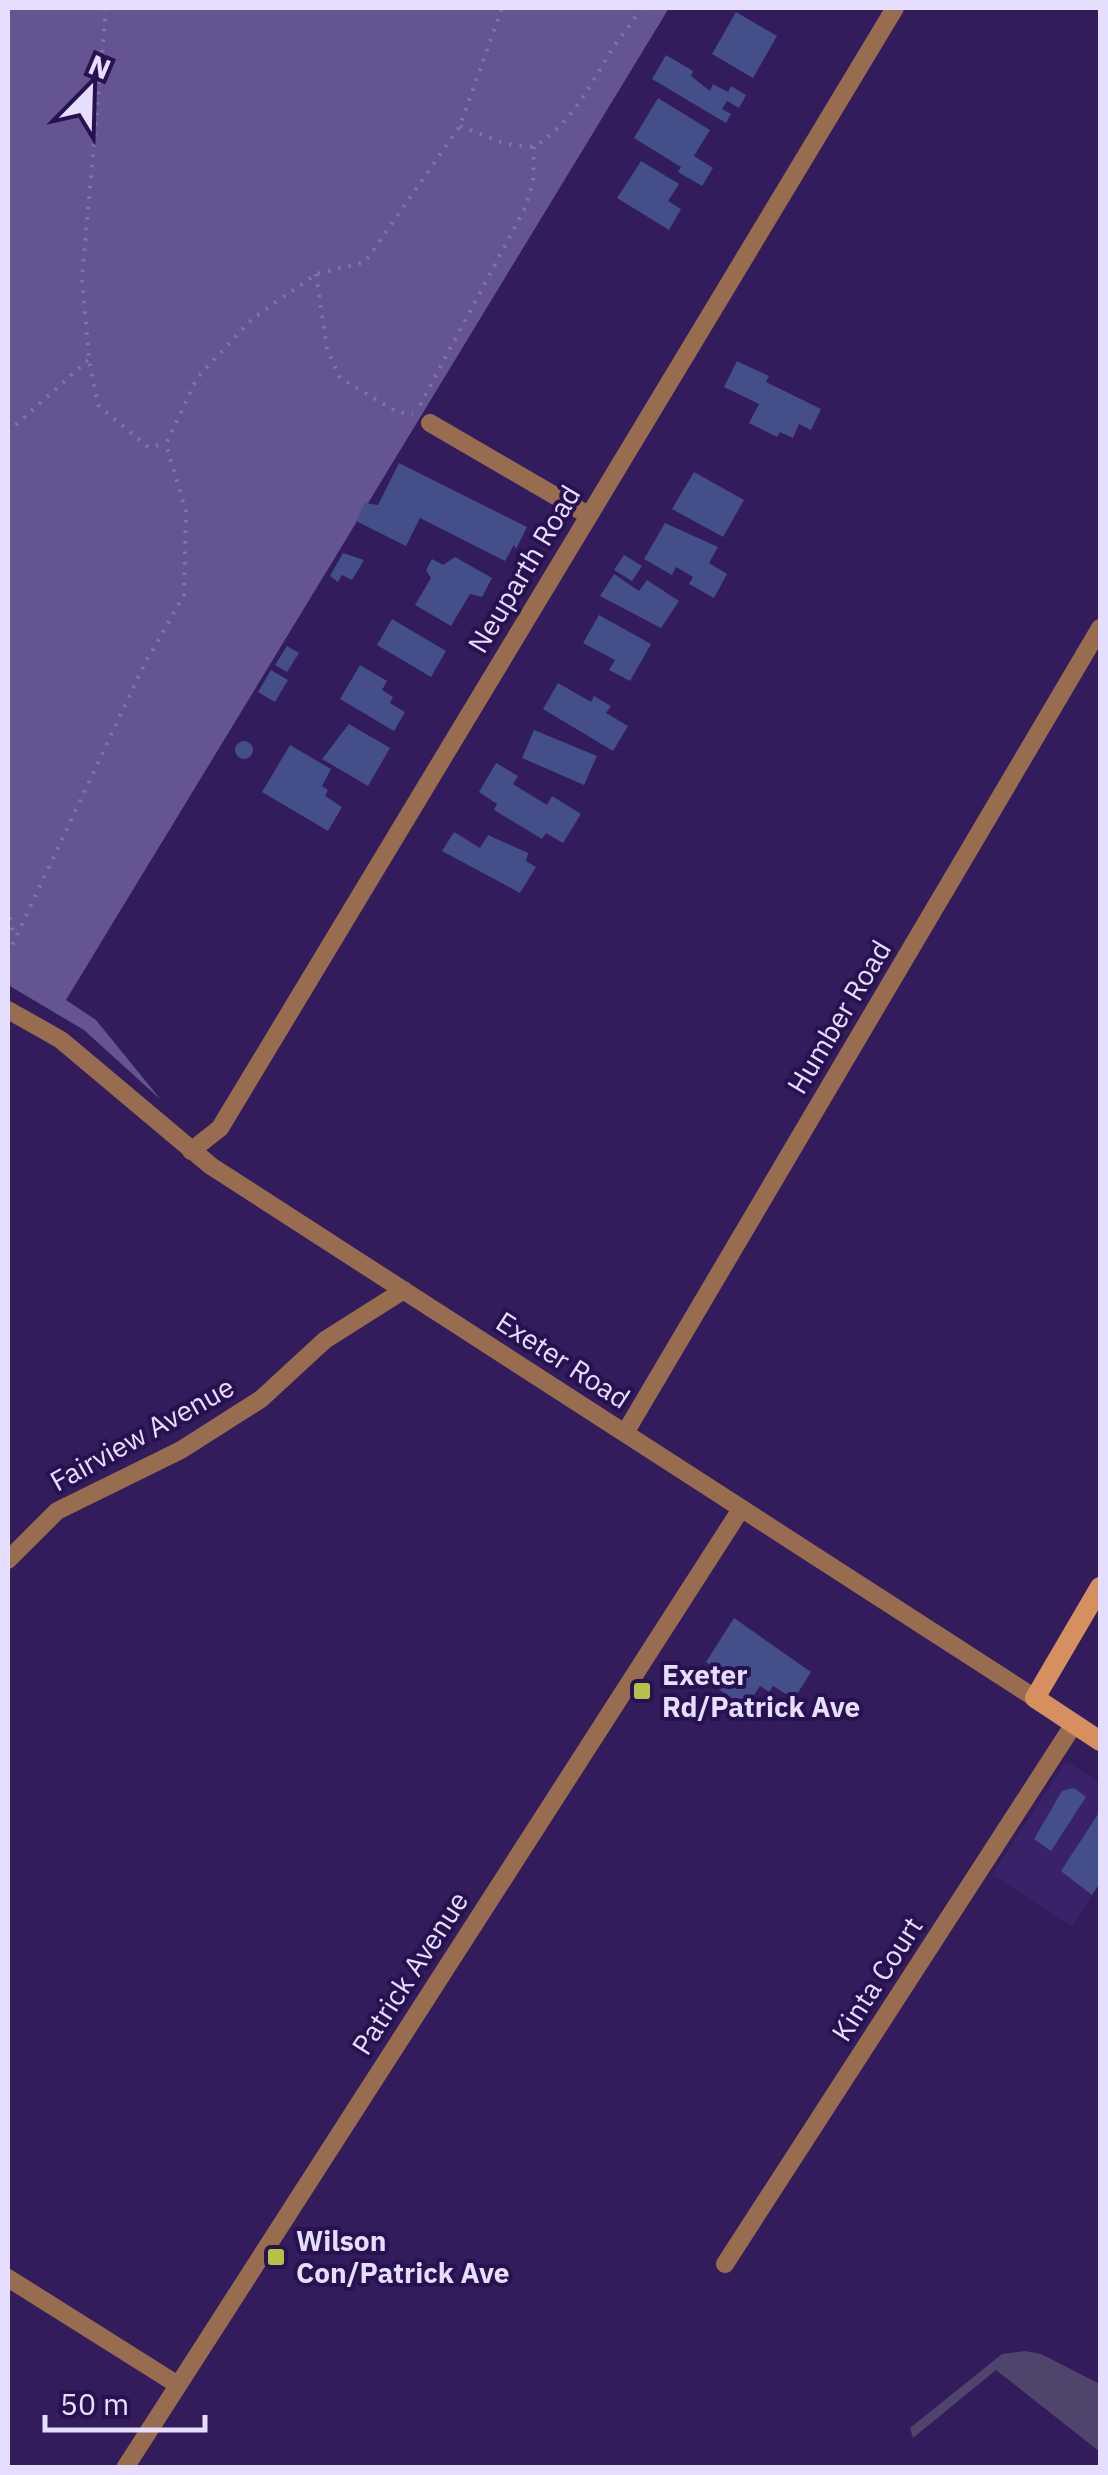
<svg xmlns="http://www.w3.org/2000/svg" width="1108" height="2475" viewBox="0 0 1108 2475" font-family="'IBM Plex Sans',sans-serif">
  <rect width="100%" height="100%" fill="#321c5b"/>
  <path fill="#3a2268" d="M1066,1761L1100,1783V1883L1072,1926L992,1875Z"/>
  <path fill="#4e446c" d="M1025,2351L1041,2354L1100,2384V2452L996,2370L913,2438L910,2428L1002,2354Z"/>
  <path fill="#645491" d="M8,8H669L66,1000L96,1020L161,1100L84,1030L8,985Z"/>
  <path fill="#444e89" d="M736,12L777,36L753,78L712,54Z
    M666,55L693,71L691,76L710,91L713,84L728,92L731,86L746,95L739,108L727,101L722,109L731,114L726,123L652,79Z
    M658,98L710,130L694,156L713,168L702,186L678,172L681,167L634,138Z
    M641,161L679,184L668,201L681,209L669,230L617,198Z
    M737,361L769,376L766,382L821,409L811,430L799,424L793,438L780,432L777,437L749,423L759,404L724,387Z
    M399,463L527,527L516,549L514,545L505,561L420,518L406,546L356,521L365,503L378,505Z
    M694,472L744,500L723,537L672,509Z
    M665,523L718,547L709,563L727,574L714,598L689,584L693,577L676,567L672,575L644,559Z
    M343,553L364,560L352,580L342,575L338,582L330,576Z
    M624,555L642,566L632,581L614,570Z
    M455,557L492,578L482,597L470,594L451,626L415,605L431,578L426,570L432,559L443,565Z
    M614,574L639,591L647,580L679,601L661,628L600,596Z
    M599,615L651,644L630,681L609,670L615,660L583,643Z
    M392,619L446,651L431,677L377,645Z
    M287,646L299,653L287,672L275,665Z
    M360,665L387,681L382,690L393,697L390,703L405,712L394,731L340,699Z
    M271,670L288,680L275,702L258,692Z
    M558,683L591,702L594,696L611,706L606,713L628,726L613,751L543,709Z
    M349,724L390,748L368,786L322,759Z
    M534,730L597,756L584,785L522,758Z
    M235 750a9 9 0 1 1 18 0a9 9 0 1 1-18 0Z
    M290,745L331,769L322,786L328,790L325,796L342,807L328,831L262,792Z
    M496,763L518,776L513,784L547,805L552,796L581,814L563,843L546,833L542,839L494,810L497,804L479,792Z
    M454,832L480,848L488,835L528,853L526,861L536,867L520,893L442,851Z
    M734,1618L811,1672L794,1699L773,1686L769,1692L760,1686L746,1707L712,1685L720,1672L706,1662Z
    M1074,1788L1086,1797L1051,1851L1034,1839L1062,1791Z
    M1100,1811V1883L1092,1895L1061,1871Z"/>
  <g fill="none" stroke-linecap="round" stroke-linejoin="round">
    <path stroke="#8273a4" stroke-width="4" stroke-dasharray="2.5 8" stroke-linecap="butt" d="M106,8L82,278L89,359L98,405L148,447L166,444
      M460,126L506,144L534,147C572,121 586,93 609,54C619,38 632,24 641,8
      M316,274L327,349L340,378L397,412L413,414
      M420,405L524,210L533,183L534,147
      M8,432L89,359
      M8,907L14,937
      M8,954L144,665L184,595L186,512L166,444L197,378L252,319L316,274L365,262L460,126L502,8"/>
    <path stroke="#986c4f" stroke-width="18" d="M430,423L588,515
      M8,1010L61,1040L211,1166L1035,1698
      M191,1151L220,1128L895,8
      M625,1433L1100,628
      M8,1560L57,1511L181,1450L261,1399L325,1340L404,1290
      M725,2264L1074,1724
      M8,2278L178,2385
      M125,2468L741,1509"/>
    <path stroke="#d68f5f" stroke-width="20" d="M1100,1587L1035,1698L1100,1741"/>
  </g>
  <g fill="#b5c249" stroke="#281150" stroke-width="4">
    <rect x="632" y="1681" width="20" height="20" rx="5"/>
    <rect x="266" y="2247" width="20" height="20" rx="5"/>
  </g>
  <g text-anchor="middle" stroke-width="8" stroke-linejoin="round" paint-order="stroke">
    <g font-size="28" fill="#e5defe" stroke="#281150">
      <text transform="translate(524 569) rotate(-59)" y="10">Neuparth Road</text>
      <text transform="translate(839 1017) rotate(-59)" y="10">Humber Road</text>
      <text transform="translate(563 1360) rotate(33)" y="10">Exeter Road</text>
      <text transform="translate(142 1434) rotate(-29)" y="10">Fairview Avenue</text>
      <text transform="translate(410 1973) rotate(-57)" y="10">Patrick Avenue</text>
      <text transform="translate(877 1979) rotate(-57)" y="10">Kinta Court</text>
    </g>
    <g font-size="28" font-weight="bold" fill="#e5defe" stroke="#281150" text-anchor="start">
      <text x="662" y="1685">Exeter<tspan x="662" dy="32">Rd/Patrick Ave</tspan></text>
      <text x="296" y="2251">Wilson<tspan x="296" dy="32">Con/Patrick Ave</tspan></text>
    </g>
  </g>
  <rect width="1108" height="2475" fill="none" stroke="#e5defe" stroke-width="20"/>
  <g transform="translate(90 90) rotate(23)" stroke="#281150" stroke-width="8" paint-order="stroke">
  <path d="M0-8L18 38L0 25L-18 38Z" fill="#e5defe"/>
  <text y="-15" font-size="28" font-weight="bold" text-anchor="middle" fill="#e5defe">N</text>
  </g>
  <path d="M45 2415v15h160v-15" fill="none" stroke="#e5defe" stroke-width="5"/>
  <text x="60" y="2415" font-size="30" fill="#e5defe" stroke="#281150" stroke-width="8" paint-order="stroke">50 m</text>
</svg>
